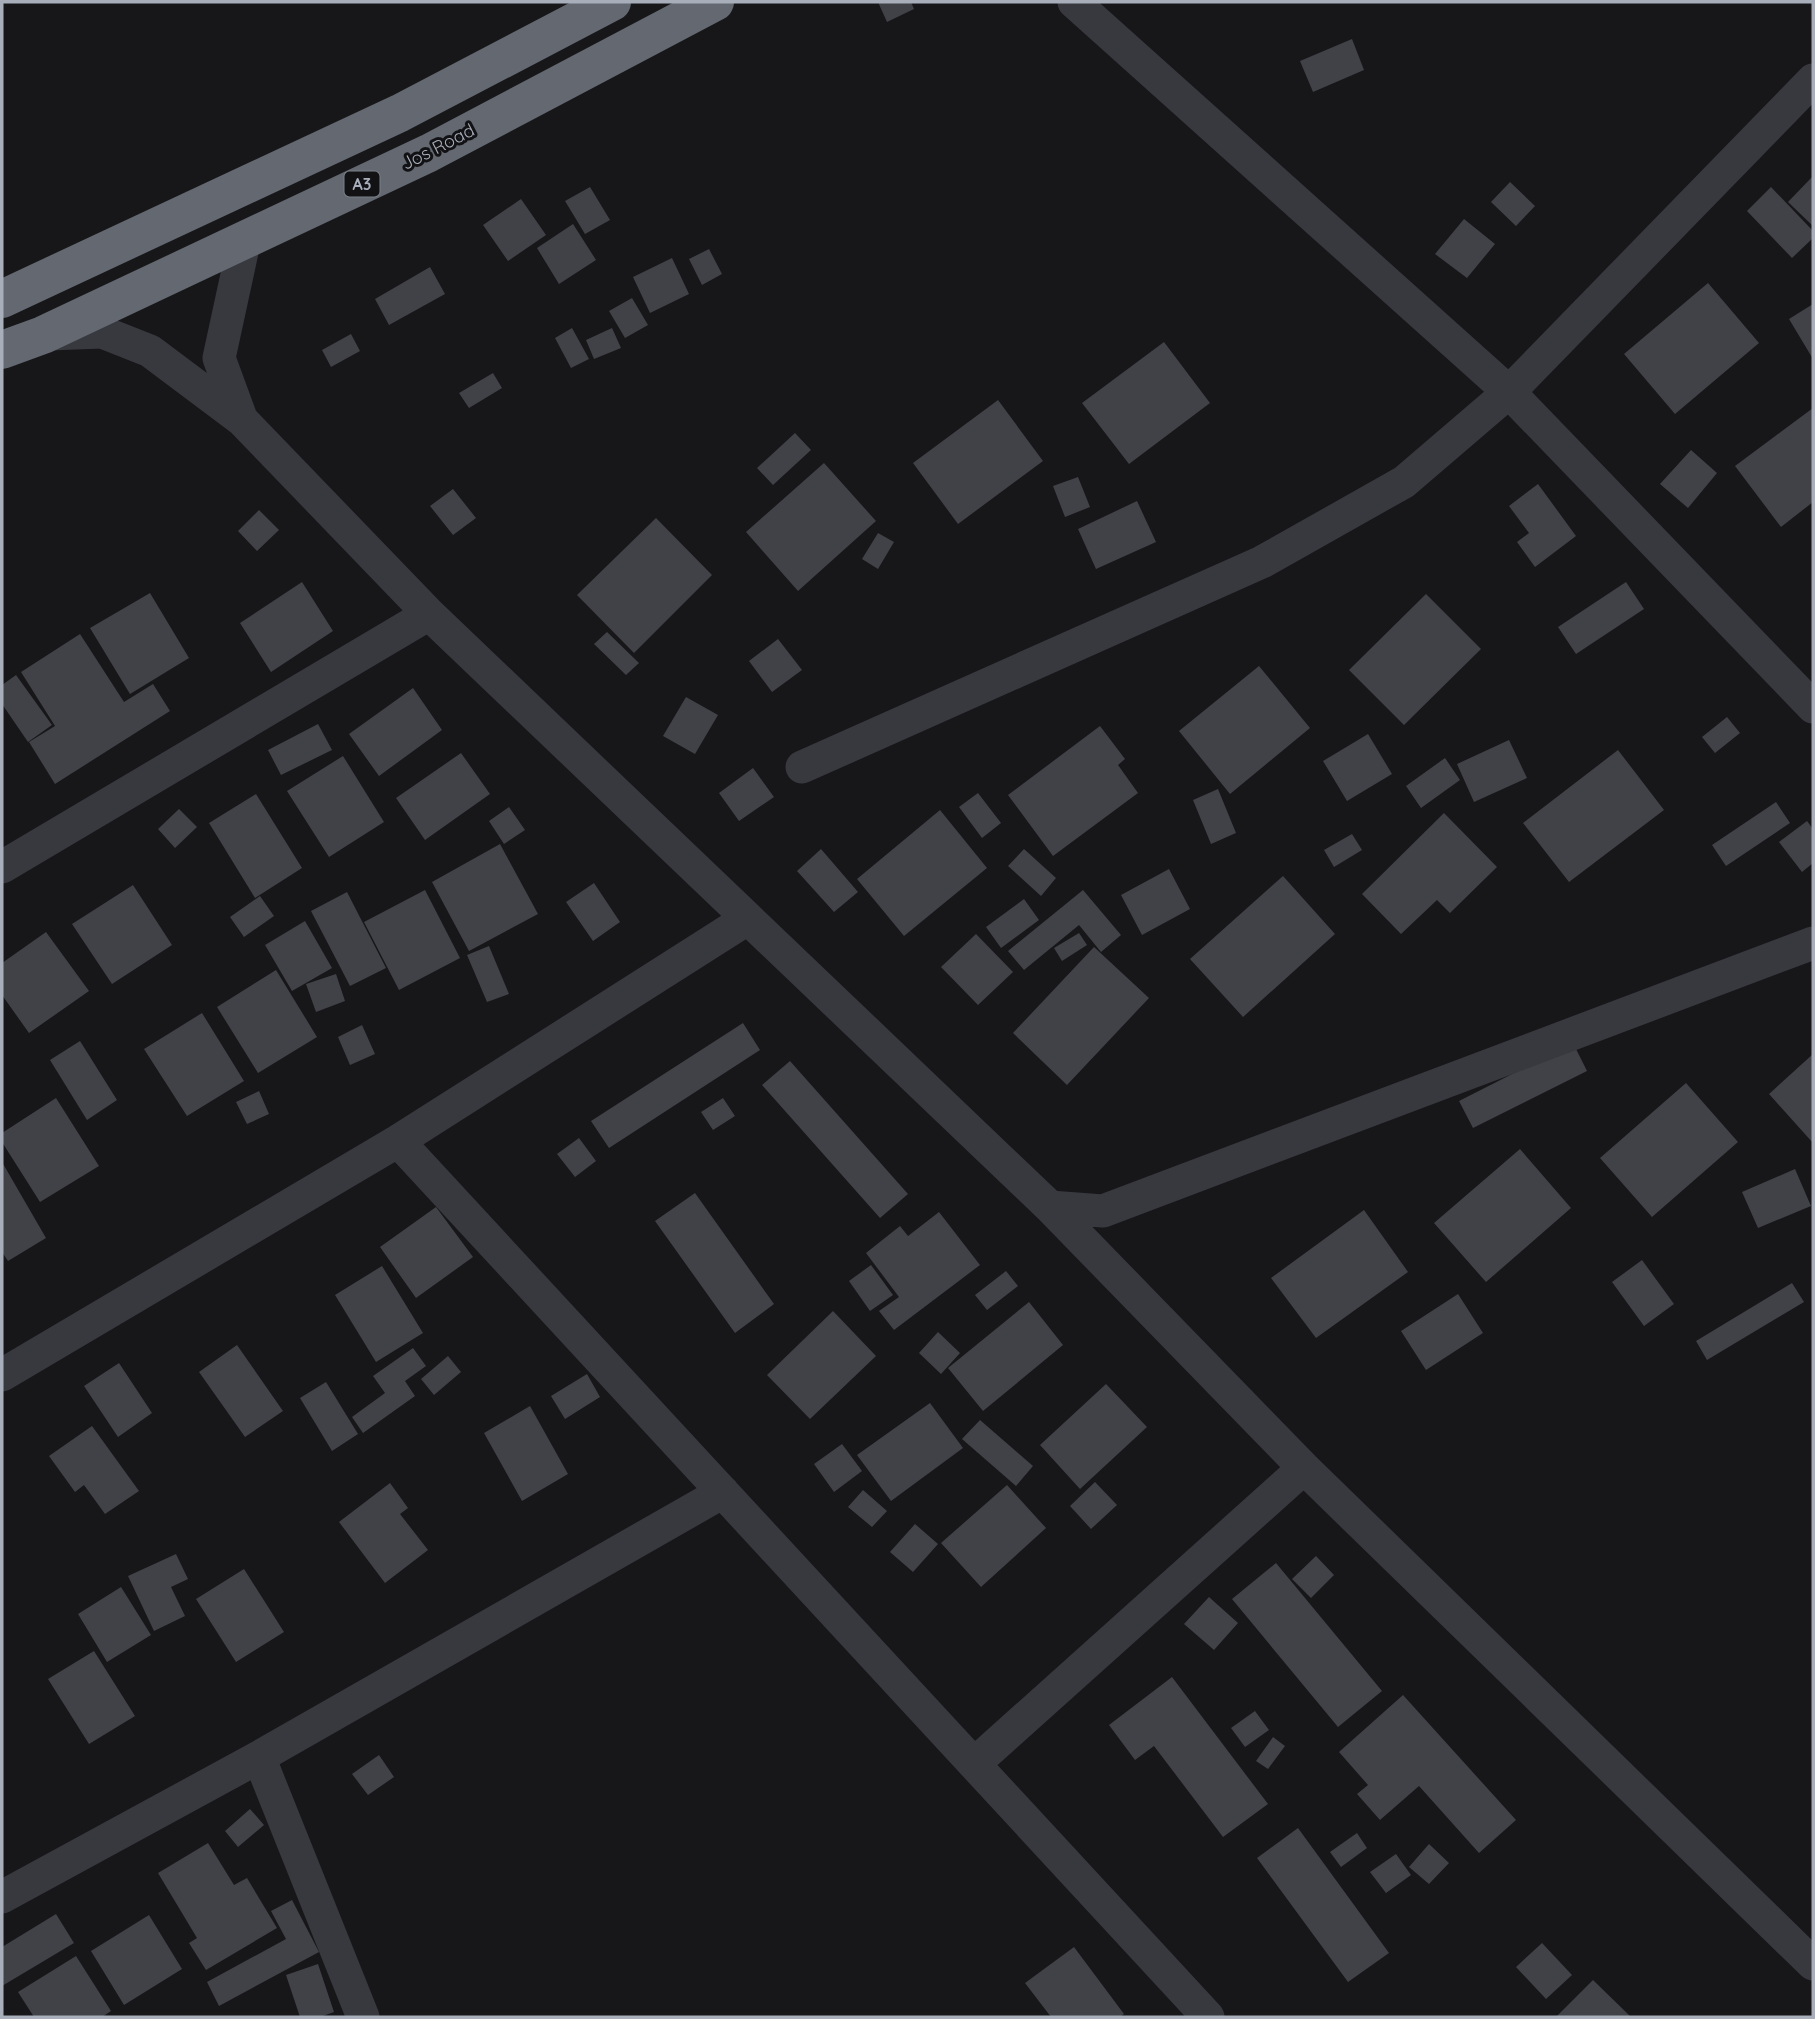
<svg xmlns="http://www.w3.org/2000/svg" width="1815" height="2019" viewBox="0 0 1815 2019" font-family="Quicksand,sans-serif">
  <rect width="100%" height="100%" fill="#17171a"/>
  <path fill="#414247" d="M878,2H911L914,9L887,22Z
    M1352,39L1364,70L1313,92L1300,61Z
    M1813,176V226L1788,202Z
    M1510,182L1535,206L1516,226L1491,202Z
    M590,187L610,220L585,234L565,201Z
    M1771,187L1813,231V238L1792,258L1747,211Z
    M521,199L546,235L508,261L483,225Z
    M1464,219L1495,244L1467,278L1435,254Z
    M573,224L596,260L559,284L537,248Z
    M709,249L722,274L702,285L689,259Z
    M672,258L689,294L650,313L633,277Z
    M430,267L445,294L389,325L375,299Z
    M1708,283L1759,343L1675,414L1624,354Z
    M632,298L648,325L625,338L609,311Z
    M1813,304V359L1789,319Z
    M572,328L589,359L571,368L555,338Z
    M612,328L621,348L594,359L586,340Z
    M351,334L360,351L331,367L322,350Z
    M1164,342L1210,403L1129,464L1082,403Z
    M493,373L502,388L469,408L459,393Z
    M998,400L1043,461L958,524L913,463Z
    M1813,408V502L1781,527L1735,466Z
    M795,433L811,450L773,485L757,468Z
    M1691,450L1717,473L1688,508L1660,484Z
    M824,463L876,521L798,591L746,532Z
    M1078,477L1090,507L1065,517L1053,486Z
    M1538,484L1576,536L1535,567L1517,542L1529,533L1509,506Z
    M453,489L476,518L453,535L430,506Z
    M1137,501L1156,542L1096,569L1078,529Z
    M259,510L279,530L257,551L238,531Z
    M656,518L712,575L634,653L577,595Z
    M878,533L894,542L878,569L862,559Z
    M302,582L333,631L271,672L240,623Z
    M1626,582L1644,609L1576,654L1558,627Z
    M150,593L189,658L130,694L90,628Z
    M1426,594L1481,649L1404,725L1349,670Z
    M607,632L639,663L626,675L594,644Z
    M80,634L124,702L153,684L170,711L55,784L29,742L55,726L21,672Z
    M778,639L802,670L772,692L749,661Z
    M1259,666L1310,728L1230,794L1179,731Z
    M16,675L52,725L28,742L2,704V685Z
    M413,688L442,730L379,776L349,734Z
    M686,697L718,715L695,754L663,736Z
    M1727,717L1740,733L1715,753L1702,737Z
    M318,724L332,750L281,775L268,750Z
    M1100,726L1125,759L1118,765L1138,793L1053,856L1008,795Z
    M1368,734L1392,774L1347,801L1323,761Z
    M1509,740L1527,778L1474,802L1457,764Z
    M1618,750L1664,810L1569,882L1523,823Z
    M461,753L490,794L425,840L396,798Z
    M343,756L384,822L329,857L287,791Z
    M1445,758L1460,780L1421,808L1406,786Z
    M753,768L774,797L739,821L719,793Z
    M1218,789L1236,833L1211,844L1193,800Z
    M978,793L1001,823L982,838L959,807Z
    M256,794L302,868L255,898L209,823Z
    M1776,802L1790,823L1726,866L1712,845Z
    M509,807L525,830L504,844L489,821Z
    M179,809L197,827L175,848L158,829Z
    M940,810L987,868L904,936L857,879Z
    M1444,813L1497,867L1450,913L1437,900L1401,934L1362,894Z
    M1807,821L1813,829V863L1802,872L1779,842Z
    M1352,834L1362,850L1334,867L1324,850Z
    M500,844L538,914L469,951L432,882Z
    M821,849L858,892L834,912L797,871Z
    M1024,849L1056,878L1041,896L1008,866Z
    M1169,869L1190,909L1142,935L1121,895Z
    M1283,876L1335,934L1243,1017L1190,959Z
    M594,883L620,922L593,941L566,902Z
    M133,885L172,945L112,984L72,924Z
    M425,890L460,958L399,990L364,922Z
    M1083,890L1121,935L1101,952L1079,925L1024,970L1008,951Z
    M347,892L386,968L350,986L311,911Z
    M260,896L274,916L244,937L230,917Z
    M1024,899L1039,920L1001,948L986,927Z
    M305,921L332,968L292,991L265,945Z
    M46,932L89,991L29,1033L2,995V963Z
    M1079,933L1087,945L1062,961L1054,948Z
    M976,934L1013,972L978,1005L941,967Z
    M489,946L509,994L487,1002L467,955Z
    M1094,947L1149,998L1067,1085L1013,1033Z
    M276,970L317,1037L258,1073L217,1007Z
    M336,974L345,1001L316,1012L306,984Z
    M202,1013L244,1081L187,1116L144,1049Z
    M743,1023L760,1050L609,1148L591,1121Z
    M362,1025L375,1054L350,1065L338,1037Z
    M80,1041L117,1100L87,1120L50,1060Z
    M1573,1043L1587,1071L1473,1128L1459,1101Z
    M1813,1054V1143L1769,1094Z
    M790,1061L908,1194L880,1218L762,1085Z
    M1686,1083L1738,1142L1652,1217L1600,1158Z
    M259,1091L269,1114L247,1124L236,1102Z
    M56,1098L99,1166L40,1202L2,1142V1133Z
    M723,1098L735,1116L713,1130L701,1112Z
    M579,1138L596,1161L575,1177L557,1154Z
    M1520,1149L1571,1208L1486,1282L1434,1223Z
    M2,1162L46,1238L8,1261L2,1252Z
    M1795,1169L1811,1206L1758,1228L1742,1192Z
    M695,1193L774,1304L735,1333L655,1221Z
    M436,1207L473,1257L416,1298L380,1247Z
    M1364,1210L1408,1272L1316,1338L1271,1278Z
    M939,1212L980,1265L894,1330L879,1311L899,1297L866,1253L900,1226L908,1236Z
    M1642,1260L1674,1304L1644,1326L1612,1282Z
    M871,1265L893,1295L870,1311L849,1281Z
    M382,1266L423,1333L376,1362L335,1295Z
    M1006,1271L1018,1286L987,1310L975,1295Z
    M1792,1283L1804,1302L1707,1360L1696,1341Z
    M1458,1294L1483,1333L1426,1370L1401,1331Z
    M1029,1302L1063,1345L983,1411L948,1368Z
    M833,1311L876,1356L810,1419L767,1375Z
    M938,1332L960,1353L941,1374L919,1353Z
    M237,1345L283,1411L245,1437L199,1372Z
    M413,1348L426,1366L405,1381L415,1396L363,1433L352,1417L385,1393L373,1376Z
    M448,1356L461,1372L434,1395L421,1379Z
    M119,1363L152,1413L118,1437L84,1386Z
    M587,1374L600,1397L565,1419L551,1396Z
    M326,1382L358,1434L332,1451L300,1398Z
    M1106,1384L1147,1427L1080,1489L1040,1445Z
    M930,1403L963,1448L891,1501L857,1455Z
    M530,1406L568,1474L522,1501L484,1433Z
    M980,1420L1033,1466L1016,1486L962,1439Z
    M92,1426L139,1491L105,1514L84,1485L75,1492L49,1456Z
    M842,1444L862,1471L834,1492L814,1464Z
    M1095,1482L1117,1505L1091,1529L1070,1506Z
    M390,1483L408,1508L400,1514L428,1550L385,1583L339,1522Z
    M1007,1485L1046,1528L981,1587L941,1543Z
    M863,1490L887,1511L872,1527L848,1507Z
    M915,1524L938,1544L913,1572L890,1552Z
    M176,1554L188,1579L171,1587L185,1616L154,1631L128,1576Z
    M1316,1556L1334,1575L1311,1598L1292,1579Z
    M1276,1563L1382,1691L1338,1727L1232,1599Z
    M244,1569L284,1632L236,1662L196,1599Z
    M121,1587L151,1635L107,1662L78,1614Z
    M1209,1597L1238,1623L1214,1650L1184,1624Z
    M94,1651L135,1716L89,1744L48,1679Z
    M1172,1677L1268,1804L1223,1837L1154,1746L1135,1760L1109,1725Z
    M1403,1695L1516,1820L1479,1853L1419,1786L1380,1820L1357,1794L1368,1785L1339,1752Z
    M1255,1711L1269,1730L1245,1747L1231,1728Z
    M1273,1737L1285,1746L1268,1769L1256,1761Z
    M379,1755L394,1777L368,1795L352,1774Z
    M250,1809L264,1825L238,1847L225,1831Z
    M1298,1828L1389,1953L1348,1982L1257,1858Z
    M1357,1833L1367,1848L1341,1867L1330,1852Z
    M208,1843L234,1885L247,1878L277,1928L206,1970L189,1943L197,1938L158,1873Z
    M1429,1844L1449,1863L1429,1884L1409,1867Z
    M1396,1854L1411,1875L1386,1893L1370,1872Z
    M292,1900L319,1952L219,2006L207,1982L286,1939L271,1911Z
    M56,1914L74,1943L2,1986V1947Z
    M149,1915L182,1969L124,2005L91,1951Z
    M1542,1943L1572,1975L1546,1999L1516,1967Z
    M1074,1947L1124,2014L1120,2017H1051L1025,1983Z
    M76,1956L111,2011L102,2017H34L18,1992Z
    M318,1964L334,2012L320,2017H300L286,1975Z
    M1593,1980L1631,2017H1556Z"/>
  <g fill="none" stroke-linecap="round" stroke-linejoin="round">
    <path stroke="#38393f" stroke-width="33" d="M1074,2L1509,392L1813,707
      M49,334L102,332L150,351L242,420L429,614L1050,1207L1304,1468L1813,1964
      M241,418L219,358L245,238
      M802,767L1262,562L1404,482L1509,392L1813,80
      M2,867L429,614
      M398,1141L1208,2017
      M1050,1207L1103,1211L1813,943
      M2,1375L398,1141L747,919
      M259,1757L363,2017
      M974,1764L1304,1468
      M2,1897L259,1757L723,1492"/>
    <path stroke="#636871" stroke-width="38" d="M2,299L400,113L612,2
      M2,350L43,335L429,153L715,2"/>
  </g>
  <g text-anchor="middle" stroke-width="6" stroke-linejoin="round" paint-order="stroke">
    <rect fill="#121215" stroke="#7b8089" stroke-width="2" x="344.5" y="171.5" width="35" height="25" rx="5"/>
    <g font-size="16" font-weight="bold" fill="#a8afbb">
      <text x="362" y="190">A3</text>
    </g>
    <g font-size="18" fill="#a8afbb" stroke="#121215">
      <text transform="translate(438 147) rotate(-27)" y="6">Jos Road</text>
    </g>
  </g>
  <rect width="1815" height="2019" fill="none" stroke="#a8afbb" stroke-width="7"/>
</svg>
